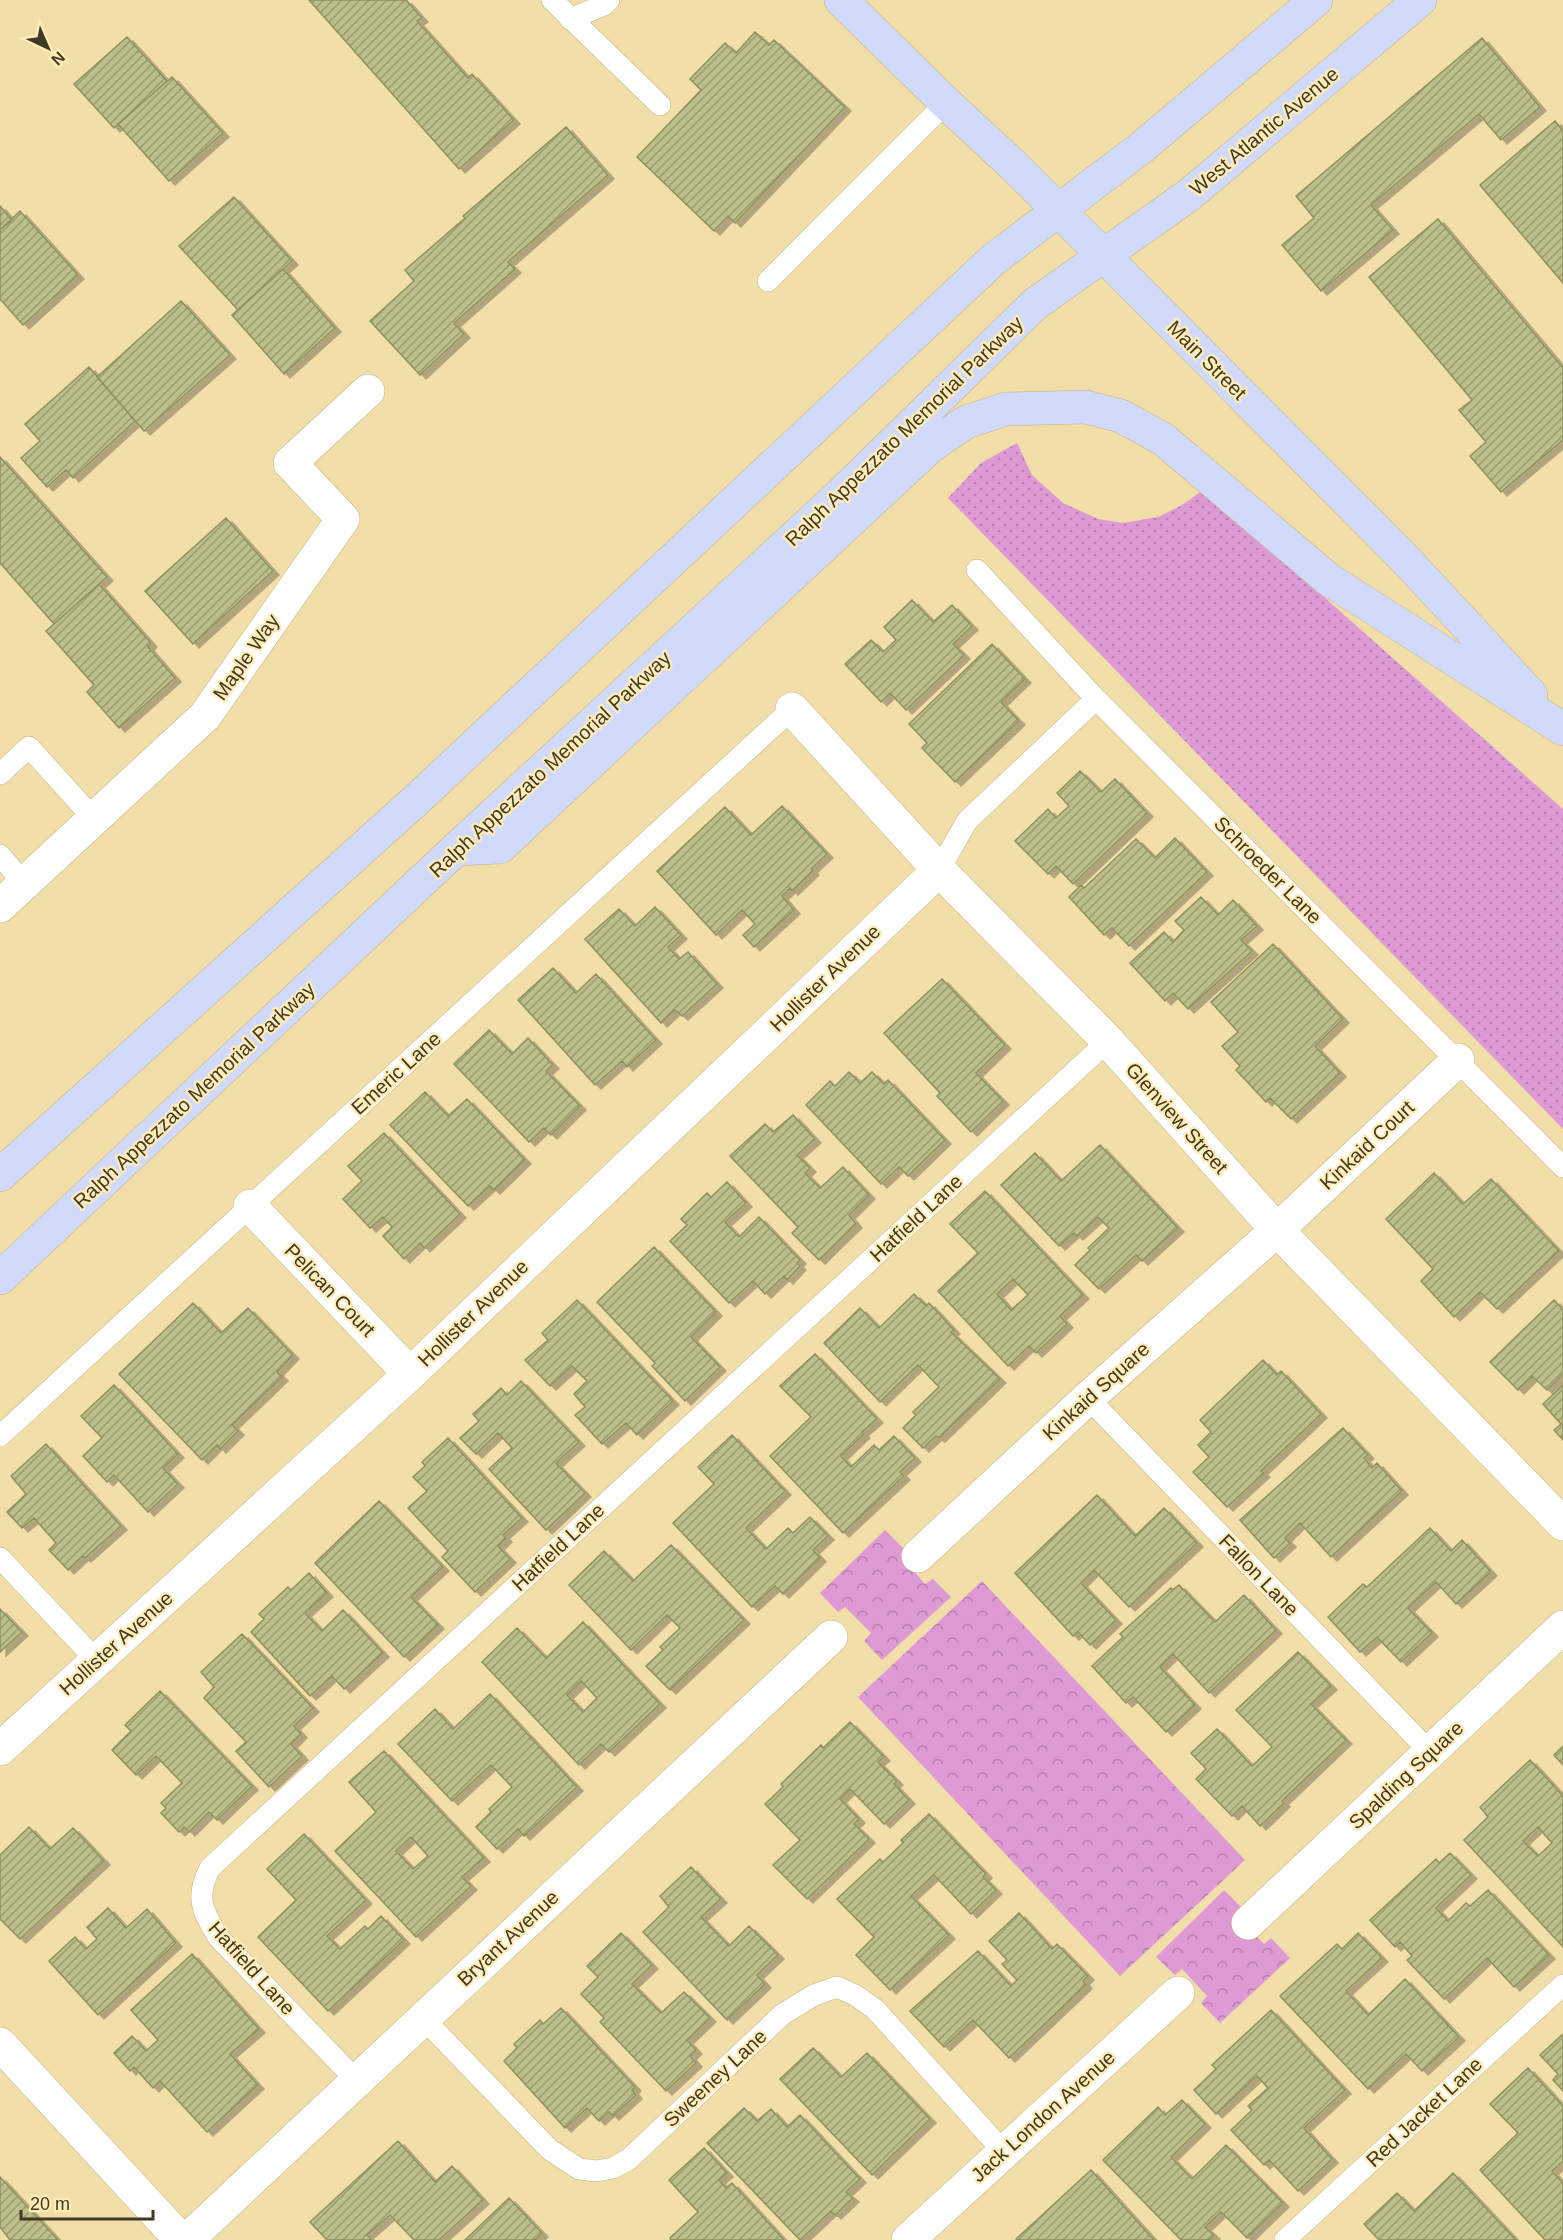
<svg xmlns="http://www.w3.org/2000/svg" width="1563" height="2240" viewBox="0 0 1563 2240" font-family="Helvetica,sans-serif">
  <defs>
    <pattern id="grass-dots" width="8" height="8" patternUnits="userSpaceOnUse" patternTransform="scale(1.5)"><rect width="8" height="8" fill="#dd9ad5"/><path d="M2 2h.1M6 6h.1" fill="none" stroke="#b57fac" stroke-width="1.8" stroke-linecap="round"/></pattern>
    <pattern id="park-crowns" width="20" height="18" patternUnits="userSpaceOnUse" patternTransform="scale(1.5)"><rect width="20" height="18" fill="#dd9ad5"/><path d="M2 6a3 3 0 1 1 6 0M12 15a3 3 0 1 1 6 0" fill="none" stroke="#b57fac"/></pattern>
    <pattern id="building-hatch" width="6" height="6" patternUnits="userSpaceOnUse" patternTransform="scale(1.5)"><rect width="6" height="6" fill="#bcbf89"/><path d="M-1 1l2-2M0 6l6-6M5 7l2-2" fill="none" stroke="#9a9c70"/></pattern>
    <filter id="shadow"><feDropShadow dx="6" dy="4" stdDeviation="0" flood-color="#0004"/></filter>
  </defs>
  <rect width="100%" height="100%" fill="#f1dea9"/>
  <path fill="url(#grass-dots)" d="M1017,443L1032,475L1063,503L1098,519L1123,523L1158,517L1182,505L1203,490L1563,809V1129L948,498L981,463Z"/>
  <path fill="url(#park-crowns)" d="M885,1530L905,1550L900,1555L925,1584L933,1579L951,1597L882,1660L864,1641L871,1633L845,1607L838,1612L820,1593Z
    M982,1581L1245,1860L1120,1976L858,1697Z
    M1224,1890L1243,1909L1237,1916L1264,1944L1271,1938L1290,1958L1220,2023L1201,2003L1207,1996L1182,1969L1175,1975L1156,1957Z"/>
  <path fill="url(#building-hatch)" stroke="#8e915d" stroke-width="1.5" fill-rule="evenodd" filter="url(#shadow)" d="M309,0H406L422,18L417,21L468,78L472,74L514,120L459,169Z
    M755,32L769,45L774,40L845,107L735,223L728,216L714,231L637,157L701,90L690,79L725,43L736,53Z
    M127,37L167,81L114,128L74,84Z
    M1482,38L1540,107L1501,140L1479,114L1371,205L1393,230L1321,291L1282,245L1314,218L1296,196Z
    M172,77L223,133L169,181L118,124Z
    M1555,121L1563,131V283L1480,185Z
    M566,127L608,175L508,262L515,269L454,323L464,334L420,375L370,321L414,281L405,270L465,218L463,216Z
    M234,197L292,261L238,310L179,246Z
    M0,206L12,220L0,230Z
    M20,211L78,275L23,325L0,299V230Z
    M1438,219L1563,368V440L1501,492L1470,456L1486,442L1459,410L1472,400L1369,277Z
    M283,269L335,328L284,374L232,315Z
    M181,301L230,355L144,431L97,377Z
    M89,367L135,421L73,478L66,470L47,487L21,458L40,441L25,424Z
    M0,457L107,577L54,624L0,563Z
    M226,518L273,571L193,644L145,591Z
    M99,584L151,643L148,647L175,678L119,728L87,692L94,685L46,631Z
    M912,600L933,622L952,605L972,626L953,644L964,655L906,710L890,693L881,702L845,664L871,640L883,652L896,640L884,627Z
    M992,644L1025,679L1001,702L1019,721L955,782L922,748L927,743L909,724Z
    M1080,771L1101,792L1115,779L1147,813L1073,884L1056,866L1048,874L1015,841L1048,809L1056,818L1069,806L1057,793Z
    M782,806L827,854L811,869L813,871L792,891L790,888L782,896L794,910L754,947L743,935L755,924L742,910L716,935L657,871L725,807L751,835Z
    M1175,838L1207,872L1129,946L1112,928L1104,935L1069,897L1081,885L1084,888L1136,839L1155,858Z
    M1201,897L1218,915L1233,900L1257,926L1241,940L1252,951L1188,1009L1173,993L1165,1001L1130,963L1164,932L1173,942L1184,930L1175,921Z
    M655,907L681,935L668,947L679,959L688,952L717,984L682,1016L675,1010L661,1023L585,939L619,909L635,926Z
    M1273,944L1343,1019L1315,1046L1340,1073L1291,1119L1270,1098L1266,1102L1236,1070L1240,1066L1222,1046L1238,1032L1211,1002Z
    M553,968L576,993L596,974L656,1040L627,1067L622,1061L595,1085L518,1000Z
    M942,979L1005,1045L976,1073L1003,1101L971,1132L937,1096L940,1093L884,1033Z
    M489,1030L512,1054L528,1038L553,1065L546,1071L580,1106L551,1135L544,1128L529,1142L454,1064Z
    M849,1072L860,1083L872,1072L884,1084L888,1080L945,1140L908,1176L899,1167L881,1184L806,1105L830,1081L835,1086Z
    M425,1092L448,1116L467,1099L525,1160L494,1190L490,1186L468,1206L390,1125Z
    M793,1115L815,1139L797,1155L810,1168L805,1173L820,1188L843,1167L869,1195L849,1215L856,1224L819,1260L792,1233L798,1227L730,1156L765,1124L773,1132Z
    M384,1133L460,1214L424,1248L420,1243L404,1259L383,1236L392,1227L383,1217L370,1228L343,1199L362,1181L348,1166Z
    M1100,1145L1178,1228L1142,1261L1136,1255L1099,1289L1075,1265L1090,1250L1088,1248L1109,1228L1098,1217L1077,1236L1074,1233L1059,1246L1001,1185L1035,1153L1061,1181Z
    M1434,1173L1463,1204L1491,1179L1559,1251L1497,1309L1480,1292L1454,1317L1421,1281L1433,1269L1386,1219Z
    M727,1182L746,1203L725,1222L739,1237L759,1217L800,1260L797,1263L800,1266L787,1280L784,1276L765,1294L753,1281L729,1303L670,1241L687,1225L681,1219L707,1193L711,1197Z
    M985,1191L1083,1295L1060,1316L1067,1324L1036,1353L1029,1346L1008,1366L938,1291L978,1253L950,1224ZM1013,1279L1028,1295L1011,1310L997,1294Z
    M654,1247L716,1312L691,1337L720,1367L685,1401L652,1366L655,1363L597,1302Z
    M914,1294L926,1306L929,1303L954,1330L951,1332L1000,1379L939,1438L936,1436L923,1448L903,1428L916,1415L913,1412L939,1387L918,1365L880,1402L824,1343L860,1308L879,1328Z
    M577,1300L673,1401L637,1435L626,1423L602,1444L575,1415L585,1407L574,1394L587,1381L572,1366L550,1386L525,1360L548,1340L542,1333Z
    M1554,1300L1563,1310V1374L1547,1390L1532,1376L1518,1390L1490,1362Z
    M193,1303L221,1333L248,1308L293,1355L277,1372L282,1377L232,1425L238,1431L220,1449L217,1445L202,1460L119,1374Z
    M815,1354L877,1419L862,1432L864,1434L841,1456L851,1467L874,1445L879,1450L894,1436L915,1458L900,1472L904,1476L843,1533L770,1456L811,1417L780,1386Z
    M1263,1360L1277,1375L1281,1371L1321,1414L1261,1471L1264,1473L1227,1507L1193,1472L1209,1457L1198,1445L1211,1432L1200,1420Z
    M521,1381L579,1442L556,1463L585,1493L546,1530L489,1469L512,1448L498,1433L476,1454L460,1438L479,1421L473,1414L501,1388L507,1395Z
    M114,1385L178,1454L163,1468L178,1484L148,1512L114,1475L107,1482L83,1456L102,1438L81,1416Z
    M1563,1385V1440L1554,1430L1561,1424L1543,1404Z
    M1343,1428L1368,1455L1364,1458L1372,1468L1377,1463L1402,1491L1331,1557L1300,1523L1285,1538L1290,1543L1274,1558L1240,1520Z
    M732,1435L785,1491L746,1528L766,1549L788,1528L793,1533L810,1517L828,1536L813,1550L820,1558L783,1594L775,1586L752,1607L673,1523L714,1484L698,1467Z
    M448,1438L522,1518L503,1535L506,1538L498,1546L510,1559L475,1592L442,1557L448,1551L408,1508L427,1491L413,1477L425,1466L422,1462Z
    M46,1444L121,1526L85,1558L83,1556L68,1570L49,1550L56,1543L34,1518L22,1528L7,1512L26,1494L11,1476Z
    M1097,1495L1135,1536L1164,1508L1197,1543L1129,1607L1094,1570L1081,1583L1116,1620L1090,1645L1078,1632L1073,1636L1015,1573Z
    M379,1501L443,1567L411,1597L438,1625L404,1657L315,1563Z
    M1430,1528L1451,1551L1462,1540L1491,1572L1456,1604L1436,1582L1408,1608L1432,1633L1401,1662L1377,1637L1360,1652L1328,1617L1363,1584L1367,1587Z
    M671,1545L744,1620L670,1690L646,1666L663,1650L660,1647L680,1628L667,1615L631,1650L569,1585L604,1551L633,1581Z
    M309,1573L327,1593L305,1613L322,1631L343,1610L383,1653L344,1689L332,1676L310,1696L251,1632L264,1619L259,1614L288,1587L291,1590Z
    M1179,1585L1215,1622L1244,1595L1276,1630L1209,1693L1173,1654L1160,1667L1195,1705L1166,1732L1133,1697L1126,1703L1092,1666L1123,1637L1120,1634L1171,1588L1172,1590Z
    M0,1609L22,1632L0,1652Z
    M583,1622L660,1704L609,1752L601,1744L579,1765L482,1662L517,1628L546,1658ZM581,1681L597,1698L583,1712L567,1695Z
    M242,1634L313,1708L294,1726L301,1734L291,1744L302,1756L269,1787L236,1751L246,1742L204,1698L214,1687L201,1672Z
    M1298,1652L1331,1686L1311,1704L1346,1740L1282,1801L1284,1803L1260,1826L1242,1806L1232,1816L1196,1779L1206,1769L1191,1753L1217,1729L1252,1766L1272,1747L1236,1710Z
    M160,1691L252,1786L217,1820L209,1812L189,1832L184,1827L179,1832L161,1813L166,1808L161,1803L182,1783L156,1756L136,1775L112,1750L131,1731L125,1725Z
    M490,1694L577,1787L524,1836L518,1829L497,1849L476,1827L491,1812L489,1809L512,1787L491,1765L452,1801L398,1744L435,1709L453,1729Z
    M850,1722L884,1757L878,1762L897,1781L894,1784L909,1800L884,1824L850,1789L840,1799L859,1819L854,1824L869,1839L807,1899L773,1865L800,1840L765,1804L783,1787L781,1784L821,1745L823,1748Z
    M1563,1746V1765L1554,1755Z
    M384,1751L484,1858L462,1877L471,1886L416,1937L335,1851L376,1812L349,1782ZM411,1837L428,1856L413,1869L396,1851Z
    M1530,1760L1563,1796V1947L1464,1840L1488,1817L1480,1807ZM1538,1827L1552,1843L1538,1856L1523,1841Z
    M929,1814L986,1874L983,1877L996,1890L971,1914L934,1875L911,1896L949,1935L890,1990L856,1955L874,1937L837,1899L880,1859L883,1862L903,1843L901,1840Z
    M29,1827L50,1849L73,1828L104,1861L20,1939L0,1919V1855Z
    M304,1834L366,1900L327,1936L340,1949L365,1926L368,1929L381,1916L404,1940L328,2011L258,1937L296,1900L267,1869Z
    M1450,1853L1471,1875L1436,1908L1448,1921L1466,1903L1470,1906L1488,1890L1549,1955L1514,1987L1487,1958L1444,1999L1407,1960L1412,1956L1400,1942L1395,1947L1370,1920L1436,1859L1439,1863Z
    M691,1867L721,1899L701,1917L729,1946L749,1926L778,1955L757,1975L765,1984L727,2020L643,1932L669,1907L660,1896Z
    M108,1908L126,1928L147,1909L176,1943L98,2015L49,1961L75,1937L86,1949L97,1939L87,1927Z
    M1019,1913L1052,1949L1057,1944L1088,1976L1083,1981L1086,1985L1009,2058L973,2020L944,2047L910,2011L978,1951L1011,1986L1017,1980L1002,1964L1007,1960L989,1941Z
    M621,1933L652,1965L632,1984L661,2013L684,1992L710,2018L687,2040L696,2050L690,2056L696,2063L666,2091L600,2022L604,2018L581,1994L598,1977L587,1966Z
    M1358,1933L1382,1958L1346,1991L1368,2015L1405,1979L1459,2037L1422,2071L1406,2054L1368,2089L1280,1996L1337,1944L1342,1949Z
    M192,1954L259,2029L230,2054L258,2085L207,2132L160,2081L153,2088L134,2067L130,2071L114,2053L132,2036L146,2051L158,2040L131,2010Z
    M561,2008L635,2087L632,2090L636,2095L613,2116L609,2112L599,2121L587,2108L565,2128L504,2061L517,2048L514,2044L540,2020L543,2024Z
    M1271,2010L1345,2090L1304,2128L1332,2159L1298,2191L1269,2160L1264,2165L1231,2130L1252,2110L1248,2106L1268,2088L1257,2076L1216,2114L1194,2090L1216,2069L1212,2065Z
    M1563,2034V2091L1553,2080L1558,2074L1540,2055Z
    M813,2048L841,2077L867,2053L930,2119L872,2175L780,2079Z
    M1528,2068L1563,2106V2161L1552,2171L1563,2183V2237L1560,2240H1545L1480,2170L1518,2133L1490,2104Z
    M1182,2100L1205,2124L1171,2157L1192,2179L1226,2145L1283,2203L1247,2238L1221,2212L1205,2227L1214,2235L1209,2240H1181L1103,2160L1158,2107L1165,2115Z
    M744,2108L757,2121L771,2109L787,2127L800,2115L860,2179L846,2192L853,2198L835,2215L831,2211L800,2240L707,2143Z
    M398,2141L435,2182L452,2166L483,2200L439,2240H414L390,2215L367,2235L372,2240H327L310,2222Z
    M704,2148L727,2173L719,2180L726,2188L732,2183L784,2240H671L670,2238L698,2212L669,2180Z
    M1091,2170L1154,2240H1016V2239Z
    M1453,2173L1516,2240H1379L1364,2224L1397,2193L1414,2211Z
    M0,2177L58,2240H10L0,2227Z
    M509,2198L542,2233L535,2240H465Z"/>
  <g fill="none" stroke-linecap="round" stroke-linejoin="round">
    <defs>
      <path id="lane" d="M552,0L660,105
        M570,19L604,5L609,0
        M768,281L946,103
        M977,570L1096,699L1563,1167
        M0,774L29,747L94,819
        M0,855L24,884
        M939,870L967,821L1096,699
        M1088,1398L1431,1753
        M0,1436L792,709
        M0,1558L97,1661
        M423,2018L549,2149L579,2169L596,2171L613,2168L629,2159L783,2014L814,1995L837,1987L855,1995L875,2009L1003,2151
        M356,2080L218,1937C202,1910 195,1897 210,1868L1108,1041
        M1285,2240L1563,1985"/>
      <path id="street" d="M792,709L939,870L1108,1041L1277,1230L1563,1524
        M0,906L205,716L343,519L290,463L368,391
        M250,1206L410,1374
        M918,1556L1088,1398L1277,1230L1458,1060
        M0,1749L410,1374L939,870
        M1248,1923L1563,1627
        M0,2044L181,2240
        M187,2240L831,1637
        M908,2240L1178,1993"/>
      <path id="secondary" d="M841,0L946,103L1014,166L1103,255L1406,560L1531,695
        M456,849L500,847L931,446L966,422L1006,409L1086,407L1121,416L1163,439L1328,579L1563,729
        M0,1175L414,802L994,259L1141,148L1316,0
        M0,1278L456,849L840,495L1035,304L1189,195L1420,0"/>
    </defs>
    <use href="#lane" stroke="#c6b37f" stroke-width="22"/>
    <use href="#street" stroke="#c6b37f" stroke-width="34"/>
    <use href="#secondary" stroke="#c6b37f" stroke-width="34"/>
    <use href="#lane" stroke="#fff" stroke-width="21"/>
    <use href="#street" stroke="#fff" stroke-width="33"/>
    <use href="#secondary" stroke="#d2dafb" stroke-width="33"/>
  </g>
  <g text-anchor="middle" stroke-width="4.5" stroke-linejoin="round" paint-order="stroke">
    <g font-size="20" fill="#403923" stroke="#ffecb6">
      <text transform="translate(1264 131) rotate(-40)" y="7">West Atlantic Avenue</text>
      <text transform="translate(1207 360) rotate(45)" y="7">Main Street</text>
      <text transform="translate(904 431) rotate(-44)" y="7">Ralph Appezzato Memorial Parkway</text>
      <text transform="translate(246 657) rotate(-55)" y="7">Maple Way</text>
      <text transform="translate(550 764) rotate(-43)" y="7">Ralph Appezzato Memorial Parkway</text>
      <text transform="translate(1268 870) rotate(45)" y="7">Schroeder Lane</text>
      <text transform="translate(825 978) rotate(-44)" y="7">Hollister Avenue</text>
      <text transform="translate(396 1073) rotate(-42)" y="7">Emeric Lane</text>
      <text transform="translate(194 1095) rotate(-43)" y="7">Ralph Appezzato Memorial Parkway</text>
      <text transform="translate(1177 1118) rotate(48)" y="7">Glenview Street</text>
      <text transform="translate(1367 1145) rotate(-43)" y="7">Kinkaid Court</text>
      <text transform="translate(916 1218) rotate(-43)" y="7">Hatfield Lane</text>
      <text transform="translate(330 1290) rotate(46)" y="7">Pelican Court</text>
      <text transform="translate(473 1313) rotate(-44)" y="7">Hollister Avenue</text>
      <text transform="translate(1096 1391) rotate(-42)" y="7">Kinkaid Square</text>
      <text transform="translate(558 1547) rotate(-43)" y="7">Hatfield Lane</text>
      <text transform="translate(1259 1575) rotate(46)" y="7">Fallon Lane</text>
      <text transform="translate(116 1643) rotate(-42)" y="7">Hollister Avenue</text>
      <text transform="translate(1406 1775) rotate(-43)" y="7">Spalding Square</text>
      <text transform="translate(508 1938) rotate(-43)" y="7">Bryant Avenue</text>
      <text transform="translate(252 1968) rotate(48)" y="7">Hatfield Lane</text>
      <text transform="translate(715 2078) rotate(-43)" y="7">Sweeney Lane</text>
      <text transform="translate(1424 2112) rotate(-43)" y="7">Red Jacket Lane</text>
      <text transform="translate(1043 2116) rotate(-42)" y="7">Jack London Avenue</text>
    </g>
  </g>
  <g transform="translate(48 48) rotate(136)" stroke="#ffecb6" stroke-width="4.5" paint-order="stroke">
  <path d="M0-4.5L10 22L0 15L-10 22Z" fill="#403923"/>
  <text y="-9" font-size="16" font-weight="bold" text-anchor="middle" fill="#403923">N</text>
  </g>
  <path d="M21 2210v9h132v-9" fill="none" stroke="#403923" stroke-width="3"/>
  <text x="30" y="2210" font-size="18" fill="#403923" stroke="#ffecb6" stroke-width="4.5" paint-order="stroke">20 m</text>
</svg>
